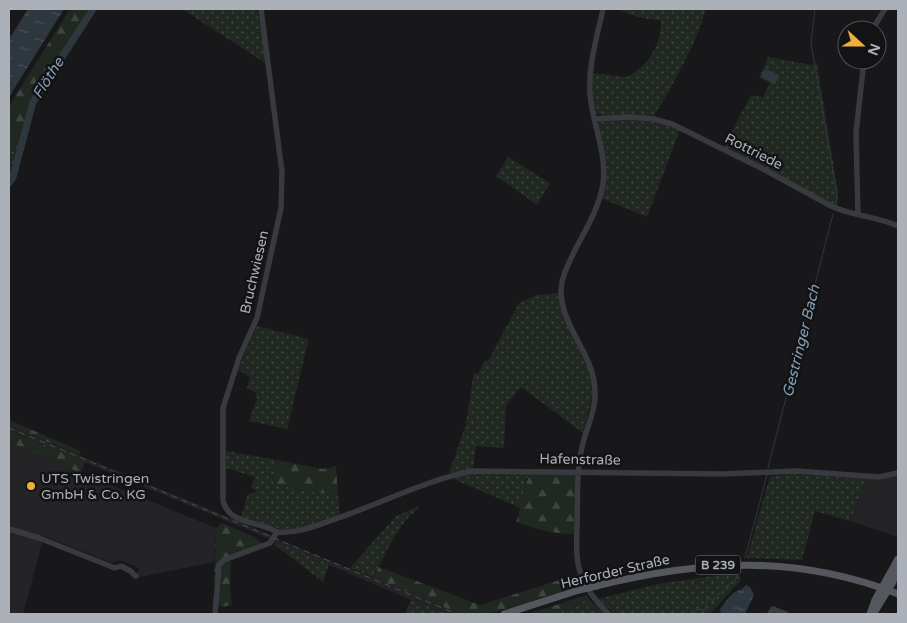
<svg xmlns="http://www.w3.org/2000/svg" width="907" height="623" viewBox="0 0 907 623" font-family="'Varela Round',sans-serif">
  <defs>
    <pattern id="grass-dots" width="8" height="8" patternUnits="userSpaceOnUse" patternTransform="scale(1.25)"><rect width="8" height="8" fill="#202821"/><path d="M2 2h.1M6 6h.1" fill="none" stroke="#3e453f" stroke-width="1.8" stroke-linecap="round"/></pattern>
    <pattern id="forest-firs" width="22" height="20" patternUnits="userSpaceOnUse" patternTransform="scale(1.25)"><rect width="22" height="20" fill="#202821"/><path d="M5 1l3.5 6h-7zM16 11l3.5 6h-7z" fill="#3e453f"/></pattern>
    <pattern id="water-ripples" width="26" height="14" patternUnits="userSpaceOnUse" patternTransform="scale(1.25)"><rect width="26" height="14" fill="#2e373e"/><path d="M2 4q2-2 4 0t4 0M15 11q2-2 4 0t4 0" fill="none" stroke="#4a5158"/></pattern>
  </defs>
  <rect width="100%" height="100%" fill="#18181a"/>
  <path fill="#242427" d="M9,426L271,535L270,539L9,431Z
    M9,442L81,473L216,528L214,562L135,578L139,568L120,560L113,563L44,536L23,614H9Z
    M898,475V537L850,521L867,479H880Z
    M275,538L373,578L461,614H448L411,600L274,541Z"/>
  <path fill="url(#grass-dots)" d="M182,9H257L267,64Z
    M617,9H706C695,48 674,81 654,117L602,116L596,113L592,95L593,73L626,77C647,69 662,43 661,21L637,17Z
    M768,57L812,65L817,63L838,193L837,207L723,147L751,95L763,97L770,83L759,78Z
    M628,119L666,123L680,130L647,217L601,198C609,171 604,150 597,124L602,120Z
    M22,135L11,176L9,180V143L11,145Z
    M508,157L550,183L537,205L496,176Z
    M559,293L567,324L591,374L593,393L583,433L521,387L506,405L504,448L476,446L473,469L449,473L466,424L474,372L478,374L485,360L488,361L519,303L537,295Z
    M257,326L309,339L287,429L249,421L257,399L255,392L247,388L250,377L238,370Z
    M226,451L277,460L272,481L277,485L338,496L340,516L305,528L283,530L241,517L248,494L256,492V490L251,488L255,477L226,468Z
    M472,473H532L526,479L521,508L453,479Z
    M795,474L867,479L850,521L815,511L802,560L747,558L770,476Z
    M417,507L418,509C396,525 387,554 373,577L350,568L396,516Z
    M274,541L329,564L323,582L275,545Z
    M727,574L739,575L741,580L714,610L708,614H615L598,599L658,584Z
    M411,600L448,614H405Z
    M584,603L600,614H560L562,611Z"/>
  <path fill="url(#forest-firs)" d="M70,9H89L32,101L22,135L11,145L9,143V106Z
    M9,420L81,451L79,455L9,426Z
    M9,431L85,462L81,473L9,442Z
    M277,460L323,469L336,466L338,496L277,485L272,481Z
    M532,473H577L576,528L574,534C553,534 536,529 516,522C522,507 522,484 532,473Z
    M222,523L255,537L261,543V548L231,559L230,584L232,605L222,607L218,604L214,582L216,528Z
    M379,567L480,605L579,574L583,585L489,614H461L373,578Z
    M587,595L592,603L606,614H600L584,603L562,611L560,614H528Z"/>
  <path fill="url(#water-ripples)" d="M28,9H64L9,97V39Z
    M765,69L779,75L775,84L761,77Z
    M746,585L750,587L754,595L745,614H718L721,612L720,609C724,604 730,595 735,592C741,589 742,590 746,585Z"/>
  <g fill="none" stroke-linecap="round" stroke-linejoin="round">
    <path stroke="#2e373e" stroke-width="1" d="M815,9L811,43L837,195L836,205
      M768,468L833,214
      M745,558L767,475
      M695,614V611L700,609L704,610L706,608V601L710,599L713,601L714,598H717L719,593L722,594L728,585L735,582L738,571"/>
    <path stroke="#2e373e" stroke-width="7" d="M9,183L13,177L33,102L93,9"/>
    <path stroke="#393a3f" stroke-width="5.5" d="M261,9L282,172L281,208L257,318L239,358L223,408V501C229,525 260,521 277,532
      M603,9C597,37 588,66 590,95C593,125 607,153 603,184C599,208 586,229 575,250C569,263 562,275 561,289C560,327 595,354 595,392C596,410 586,429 582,447C576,473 578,500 577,526C577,539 575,555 579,568C584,587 595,601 609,614
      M872,30L885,9
      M594,119L629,117L654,119L672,124L765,170L831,206C852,216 876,216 898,226
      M858,214L856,133L864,60
      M9,529L39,538L115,568L121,566L132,572L134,575L136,576
      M274,537L277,532C299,534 320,524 341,517C384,502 427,480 472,471L723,474L796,471L879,477L898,473
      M215,614L219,565L224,560L270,543L273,538
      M770,614L773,609L786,614"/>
    <path stroke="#55575e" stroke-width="7" d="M596,586C701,560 796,554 898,594
      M874,613L893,582L898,567
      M504,614L579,590
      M870,614L875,600L898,559"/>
    <path stroke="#4c4e54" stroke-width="1" stroke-dasharray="6 5" stroke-linecap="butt" d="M9,428L457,614"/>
    <path stroke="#55575e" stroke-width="7" d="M579,590L596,586"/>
  </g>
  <circle fill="#edaf3d" stroke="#131315" stroke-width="2" cx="31" cy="486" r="5"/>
  <g text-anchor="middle" stroke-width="5" stroke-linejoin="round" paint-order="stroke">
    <rect fill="#131315" stroke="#7d8188" stroke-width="1" x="695.5" y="555.5" width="45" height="19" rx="4"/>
    <g font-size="12" font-weight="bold" fill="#abb0b9">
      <text x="718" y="569">B 239</text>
    </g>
    <g font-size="14" fill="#abb0b9" stroke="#131315">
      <text transform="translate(754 151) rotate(27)" y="5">Rottriede</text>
      <text transform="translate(254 272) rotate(-77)" y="5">Bruchwiesen</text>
      <text transform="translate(580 459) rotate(1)" y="5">Hafenstraße</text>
      <text transform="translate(615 571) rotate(-13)" y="5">Herforder Straße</text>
    </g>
    <g font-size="14" fill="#abb0b9" stroke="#131315" text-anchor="start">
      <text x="41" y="483">UTS Twistringen<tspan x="41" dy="16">GmbH &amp; Co. KG</tspan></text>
    </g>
    <g font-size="15" font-style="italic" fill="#839eb3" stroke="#131315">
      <text transform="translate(48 78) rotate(-58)" y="5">Flöthe</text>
      <text transform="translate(801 341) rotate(-76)" y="5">Gestringer Bach</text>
    </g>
  </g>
  <rect width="907" height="623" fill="none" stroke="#abb0b9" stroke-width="20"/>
  <g transform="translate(862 45) rotate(111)"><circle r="24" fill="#131315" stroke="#505257"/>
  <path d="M0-4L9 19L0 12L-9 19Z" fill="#edaf3d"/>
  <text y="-8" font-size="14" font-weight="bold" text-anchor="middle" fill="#abb0b9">N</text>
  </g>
</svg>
